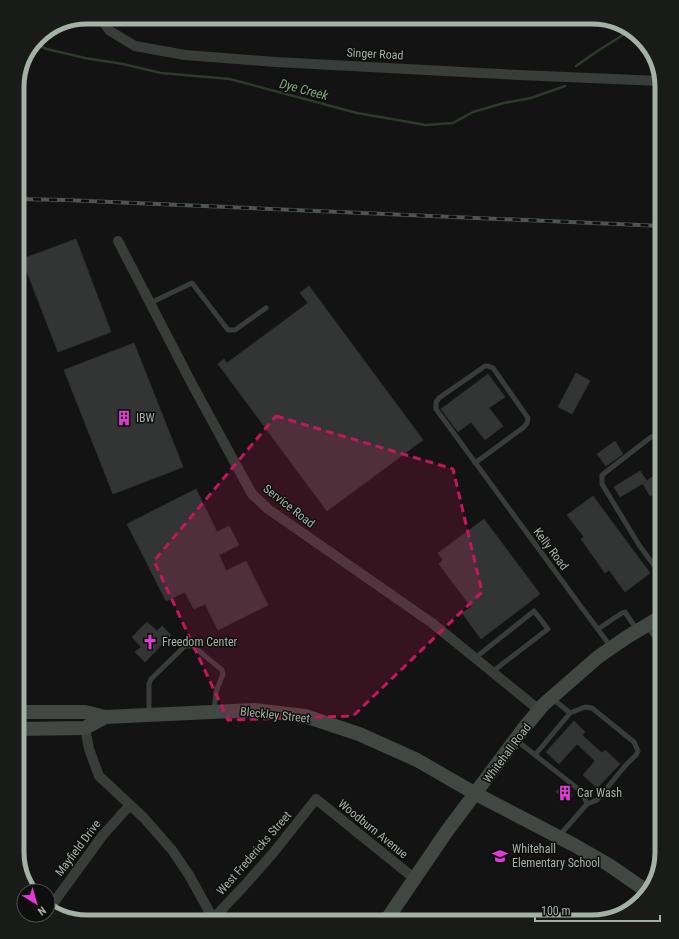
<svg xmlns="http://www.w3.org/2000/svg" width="679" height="939" viewBox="0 0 679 939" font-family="'Roboto Condensed',sans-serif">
  <rect width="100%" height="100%" fill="#121312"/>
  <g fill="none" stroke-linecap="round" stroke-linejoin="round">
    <path stroke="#2e3a2c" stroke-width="2.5" d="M34,44L47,49L85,58L123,64L161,73L230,79L357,113L426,125L453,123L473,112L504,103L531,98L565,86
      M576,66L596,52L631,30"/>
  </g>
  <path fill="#323533" stroke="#2c2f2d" d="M76,239L111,332L58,352L22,259Z
    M309,286L423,440L327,511L218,364L224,359L227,363L308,303L300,293Z
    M134,343L183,467L113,494L64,370Z
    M576,373L590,381L572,414L558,407Z
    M488,374L505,397L489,408L503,426L485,440L471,422L458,432L441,409Z
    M615,441L623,454L606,466L597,454Z
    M640,471L647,481L620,497L614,487Z
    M652,477L660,490L650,496L643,484Z
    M196,489L217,532L229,526L239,545L219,555L226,571L246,561L268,605L218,630L205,604L194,609L185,592L166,601L127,524Z
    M593,496L650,573L625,592L609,570L605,573L581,539L584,537L567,515Z
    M484,519L540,594L481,639L462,613L471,607L439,564L443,560L438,553Z
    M147,622L157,631L162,626L171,635L145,662L135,652L141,647L132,637Z
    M574,721L585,732L582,735L602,753L605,750L620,764L597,788L583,775L595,761L577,744L559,764L546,752Z
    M562,785L573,795L567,801L556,792Z"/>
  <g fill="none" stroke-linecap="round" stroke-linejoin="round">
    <path stroke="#383d39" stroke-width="5" d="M150,303L192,283L228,330H235L266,308
      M475,463L524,427L527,423L528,418L493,368L488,366H485L439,398L436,402V409C494,488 552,568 611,647
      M662,576L639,545L602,484V475L651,437L662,434
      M647,626L662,647
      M598,629L622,613L625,612L637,630
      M475,658L534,611L548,629L492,672
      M149,713V684L151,679L185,646H193L222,670L223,674L216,692L214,711
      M570,713L585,707L592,708L634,742L638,751L636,755L625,766L597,800L587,804
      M516,740L582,792L587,804L559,836
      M535,755L570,713L552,698"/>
    <path stroke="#383d39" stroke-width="10" d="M100,17L110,31L135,46L185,55L276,62L519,75L660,81
      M118,241L192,384L252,494L268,509L432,623L539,710
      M85,728L89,749L99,776L144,818L172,850L189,875L215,922
      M49,909L103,835L130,805
      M210,922L244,886L274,852L316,799L415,879"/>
    <path stroke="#414742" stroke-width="14" d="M17,712H85L105,717L254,710L305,716L359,734L417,760L476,794L574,845L609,865L648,892
      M17,729L85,728L105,717
      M385,922L447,831L524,728L543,705L598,657L627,637L662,616"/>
    <defs>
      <path id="rail" d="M17,199L65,200L662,226"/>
    </defs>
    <use href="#rail" stroke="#4e544f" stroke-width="4"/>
    <use href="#rail" stroke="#0d0e0d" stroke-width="2.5" stroke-dasharray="8" stroke-linecap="butt"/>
  </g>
  <path fill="#c2185b" fill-opacity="0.2" stroke="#c2185b" stroke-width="3" stroke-dasharray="8 5" stroke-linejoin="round" d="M276,416L453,469L482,592L353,716L228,720L154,561Z"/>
  <defs>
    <symbol id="building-bare" viewBox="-9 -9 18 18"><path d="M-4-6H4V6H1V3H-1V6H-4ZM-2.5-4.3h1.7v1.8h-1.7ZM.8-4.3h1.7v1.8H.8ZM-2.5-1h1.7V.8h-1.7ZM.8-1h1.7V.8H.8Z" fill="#e339d5" stroke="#0d0e0d" stroke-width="2.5" paint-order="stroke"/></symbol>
    <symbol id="church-bare" viewBox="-9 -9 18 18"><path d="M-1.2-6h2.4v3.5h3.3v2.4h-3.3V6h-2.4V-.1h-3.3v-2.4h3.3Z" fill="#e339d5" stroke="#0d0e0d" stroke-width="2.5" paint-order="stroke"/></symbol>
    <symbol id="school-bare" viewBox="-9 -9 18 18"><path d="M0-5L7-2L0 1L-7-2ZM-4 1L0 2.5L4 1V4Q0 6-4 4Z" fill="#e339d5" stroke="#0d0e0d" stroke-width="2.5" paint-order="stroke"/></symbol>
  </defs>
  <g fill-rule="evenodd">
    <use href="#building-bare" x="113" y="407" width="22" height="22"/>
    <use href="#church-bare" x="139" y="631" width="22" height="22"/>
    <use href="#building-bare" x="554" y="782" width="22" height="22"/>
    <use href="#school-bare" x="489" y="845" width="22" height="22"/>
  </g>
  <g text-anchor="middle" stroke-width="3" stroke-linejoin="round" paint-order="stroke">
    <g font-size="12" fill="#a4b2a6" stroke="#0d0e0d">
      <text transform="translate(375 54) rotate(3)" y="4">Singer Road</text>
      <text transform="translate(289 506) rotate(38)" y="4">Service Road</text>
      <text transform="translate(551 549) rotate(53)" y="4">Kelly Road</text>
      <text transform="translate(275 715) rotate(6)" y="4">Bleckley Street</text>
      <text transform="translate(507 753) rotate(-53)" y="4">Whitehall Road</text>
      <text transform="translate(373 829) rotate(39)" y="4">Woodburn Avenue</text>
      <text transform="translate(78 848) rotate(-53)" y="4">Mayfield Drive</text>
      <text transform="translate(254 853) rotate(-49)" y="4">West Fredericks Street</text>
    </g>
    <g font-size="12" fill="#a4b2a6" stroke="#0d0e0d" text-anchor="start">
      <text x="136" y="422">IBW</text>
      <text x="162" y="646">Freedom Center</text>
      <text x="577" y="797">Car Wash</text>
      <text x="512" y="853">Whitehall<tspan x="512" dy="14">Elementary School</tspan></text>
    </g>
    <g font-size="13" font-style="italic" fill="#82ab7d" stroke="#0d0e0d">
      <text transform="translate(304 89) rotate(15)" y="5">Dye Creek</text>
    </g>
  </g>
  <path d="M0 0H679V939H0ZM87 24H592A63 63 0 0 1 655 87V852A63 63 0 0 1 592 915H87A63 63 0 0 1 24 852V87A63 63 0 0 1 87 24Z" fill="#191b19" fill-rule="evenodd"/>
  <path fill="none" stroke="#a4b2a6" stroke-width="5" d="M87 24H592A63 63 0 0 1 655 87V852A63 63 0 0 1 592 915H87A63 63 0 0 1 24 852V87A63 63 0 0 1 87 24Z"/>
  <g transform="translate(36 903) rotate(143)"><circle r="19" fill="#0d0e0d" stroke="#49504a"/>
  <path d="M0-3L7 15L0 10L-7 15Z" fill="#e339d5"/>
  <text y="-6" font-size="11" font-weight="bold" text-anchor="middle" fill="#a4b2a6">N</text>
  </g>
  <path d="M535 915v6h125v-6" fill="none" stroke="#a4b2a6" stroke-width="2"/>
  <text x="541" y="915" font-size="12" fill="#a4b2a6" stroke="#0d0e0d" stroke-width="3" paint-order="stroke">100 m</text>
</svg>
